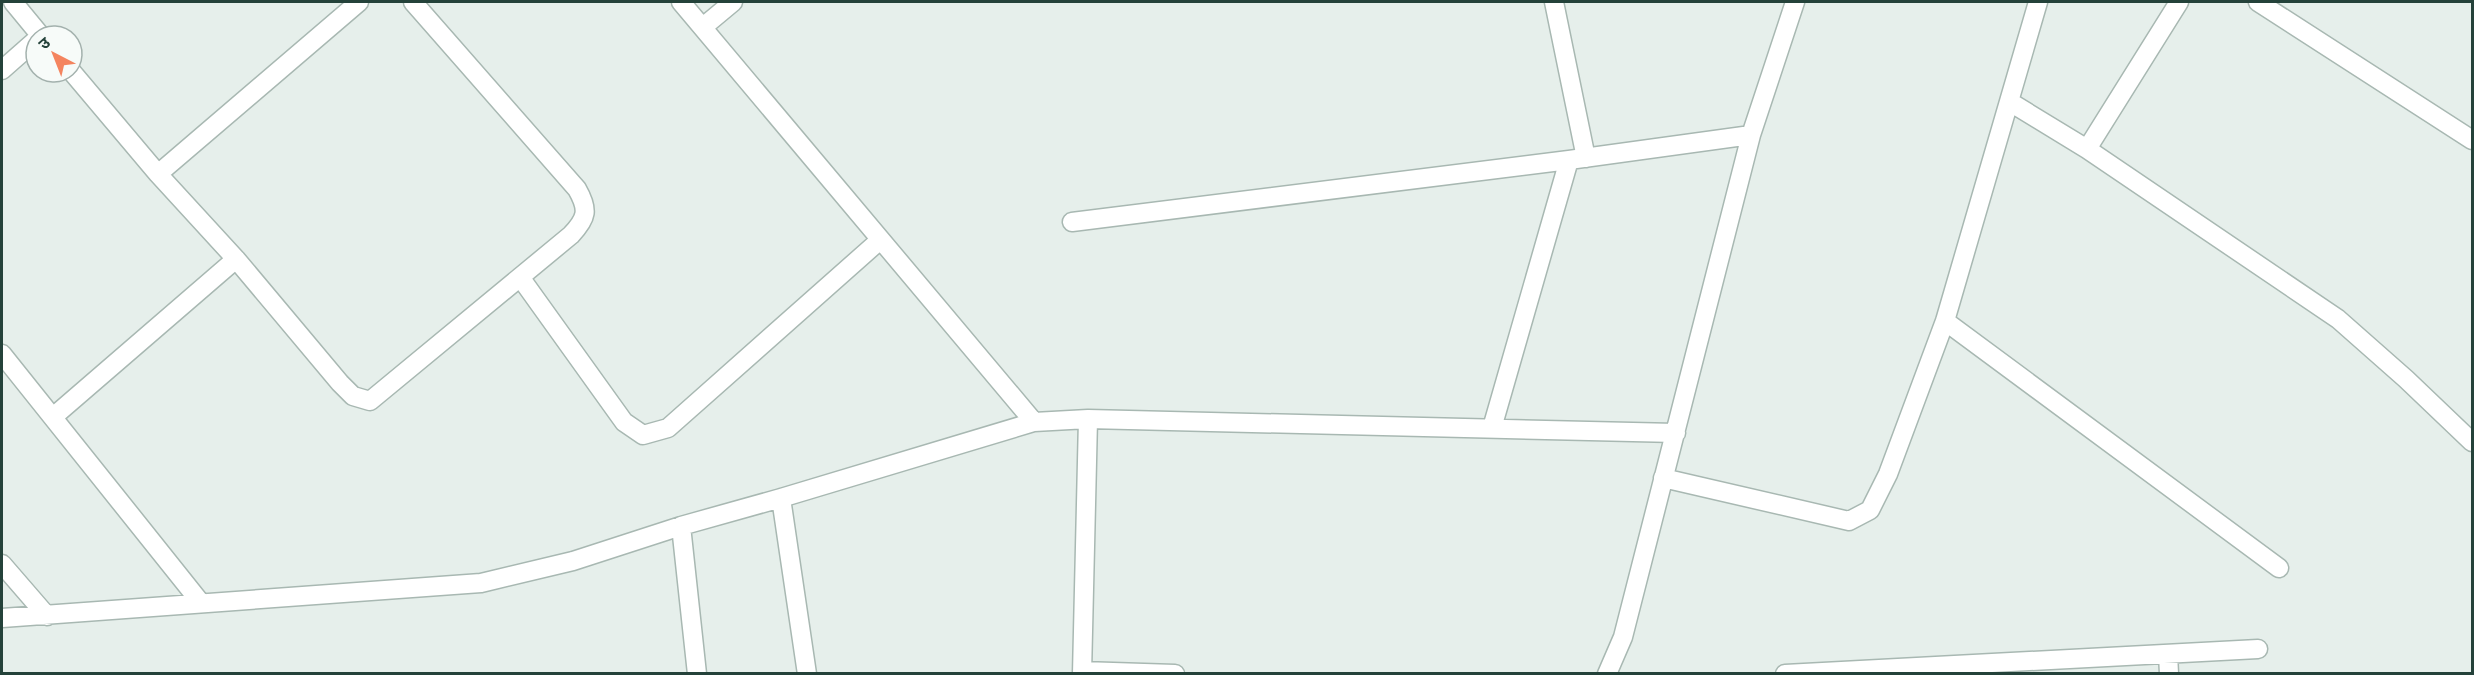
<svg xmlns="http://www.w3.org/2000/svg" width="2474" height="675" viewBox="0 0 2474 675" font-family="Jost,'Noto Sans Devanagari',sans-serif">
  <rect width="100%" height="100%" fill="#e6efeb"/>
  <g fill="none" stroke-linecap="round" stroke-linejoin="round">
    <defs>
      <path id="minor" d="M13,2L41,36
        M681,2L1034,422
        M1554,2L1586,158
        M2258,2L2472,140
        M703,27L733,2
        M2,70L36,40
        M72,72L158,174L236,259L340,383L353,396L370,401L571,235C587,218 589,210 577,189L413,2
        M2010,102L2087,149L2338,319L2406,379L2472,442
        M2087,149L2179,2
        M158,174L359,2
        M1072,222L1569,160L1751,135
        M520,277L624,422L643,435L668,428L880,240
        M1945,321L2279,568
        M2,354L201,603
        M53,417L236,259
        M1492,428L1569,160
        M1663,478L1849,521L1870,510L1888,474L1945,321L2038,2
        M781,498L807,674
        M681,526L697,674
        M2,564L47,616
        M2,618L481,583L573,561L681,526L781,498L1034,422L1088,419L1676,433
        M2168,654L2169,674
        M1082,671L1175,674
        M1082,674L1088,419
        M1607,674L1623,637L1751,135L1795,2
        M1785,674L2258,649"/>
    </defs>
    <use href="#minor" stroke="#a8b8b2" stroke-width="21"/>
    <use href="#minor" stroke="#fff" stroke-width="18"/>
  </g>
  <rect width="2474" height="675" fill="none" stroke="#24423a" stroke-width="6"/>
  <g transform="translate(54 54) rotate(318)"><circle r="28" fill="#f7fbf9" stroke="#a3b1ad" stroke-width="1.5"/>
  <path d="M0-4.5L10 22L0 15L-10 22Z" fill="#f4845f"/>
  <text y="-9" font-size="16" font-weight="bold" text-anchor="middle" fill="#24423a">उ</text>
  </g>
</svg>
